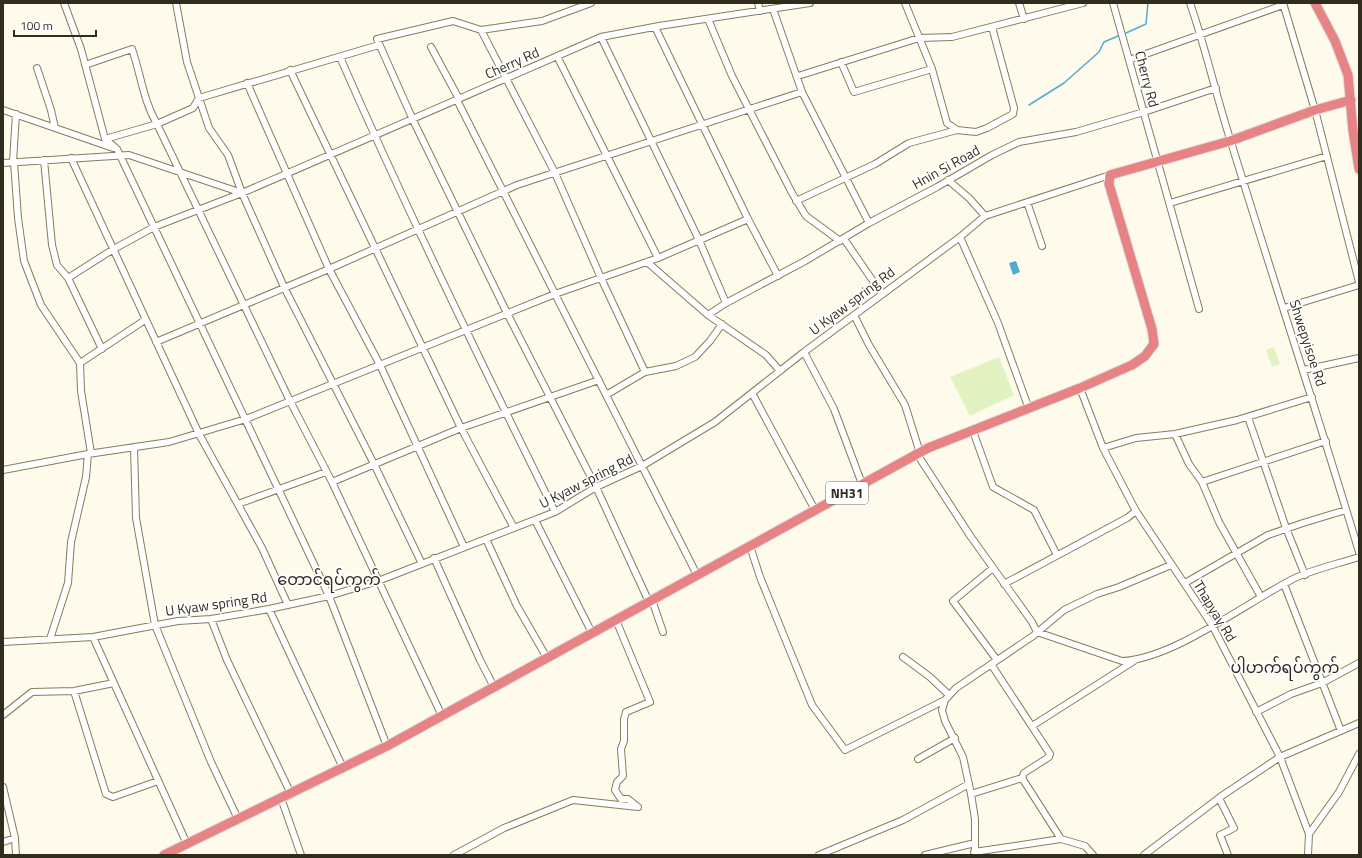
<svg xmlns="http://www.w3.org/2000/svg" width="1362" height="858" viewBox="0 0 1362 858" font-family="'Titillium Web','Noto Sans Myanmar',sans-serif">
  <rect width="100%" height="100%" fill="#fefbec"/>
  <path fill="#e3f2c1" d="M1274,347L1280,364L1272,367L1266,350Z
    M999,357L1014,395L970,416L950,377Z"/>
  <path fill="#55aacf" d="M1016,261L1020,272L1013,275L1009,263Z"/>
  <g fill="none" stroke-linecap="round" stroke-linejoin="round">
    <path stroke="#55aacf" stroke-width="1.5" d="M1126,33L1146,24L1148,3
      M1029,105L1064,83L1099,52L1104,42L1118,36"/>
    <defs>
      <path id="minor" d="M64,3L81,49L105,139
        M176,3L187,62L209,128L228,155L242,193L284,287L374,464L422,564
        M591,3L542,21L481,30L453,21L377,39L413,120L507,313L596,487L649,602
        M758,3L760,11
        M905,3L932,69L947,123L957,130L976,132L987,128L1013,114L1014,108L992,27
        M1019,3L1024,19
        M1113,3L1199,309
        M1190,3C1206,49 1216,96 1231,142C1273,279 1318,415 1359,552
        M1283,3L1315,110L1359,282
        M773,9L802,92L869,223
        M708,19L732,76L792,193L806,216L840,241
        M655,27L748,219L778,276
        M481,30L555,173L601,278L645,372
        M601,37L699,240L726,303
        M379,45L199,98L193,108L157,124L290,401L332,482L442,716
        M431,47L459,99
        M557,56L658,258
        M340,57C407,211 480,361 555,512
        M1129,60L1283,5
        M841,62L854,92L932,69
        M85,65L132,49C141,75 143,100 157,124L105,139L117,149L329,596L387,746
        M37,68L51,110L55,128
        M290,70L461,428L514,528
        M798,76L919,38L952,37L1083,3
        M247,83L329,269L517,185L802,92
        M457,100L697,575
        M3,110L113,148
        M71,158L199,434L262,548L288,605
        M44,160L52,245L57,265L68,278L102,349
        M13,162L16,114
        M14,162L18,218L24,261L41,305L80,363L81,391L91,453
        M3,163L129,155L242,193
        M948,180L969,198L985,216
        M796,201L875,164L909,143L957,130
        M1027,202L1042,246
        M1170,203L1327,156
        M960,237L998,323L1029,409
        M844,239L882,294
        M647,262L708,315L766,355L780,371
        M68,278L112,250L154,227L242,193L601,37L659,26L810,3
        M1284,308L1359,285
        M708,315L726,303L805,261L869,223L937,187L992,155L1019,142L1076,132L1144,112L1216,88
        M854,315L869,345L905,405L920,453
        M156,342L329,269L380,365L464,547
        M804,352L834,409L862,484
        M80,363L145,320
        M1304,370L1359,358
        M1080,388L1103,448L1136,511L1212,625L1280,757L1309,834L1308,855
        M752,393L815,510
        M606,395L645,372L676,366L695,357L710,341L722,324
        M1248,417L1286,528L1305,575
        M973,431L993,487L1034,510L1057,555
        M1175,434L1189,464L1202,482L1219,522L1261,597
        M134,447L136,518L155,625L211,762L238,819
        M1103,448L1136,438L1175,434L1237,420L1312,397
        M917,454L971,537L1032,622L1037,632L1122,661C1173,659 1246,603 1293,579C1313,569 1338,564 1359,557
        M3,470L88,454L169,442L246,419L555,294L658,258L748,219
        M332,482L461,428L599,380
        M1202,482L1326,441
        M238,504L326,472
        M535,520L592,633
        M486,539L517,606L547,658
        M750,546L760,577L812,705L845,750L945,700
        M434,558L480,660L494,687
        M993,568L953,601L997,660
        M1185,583L1268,535L1303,523L1346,510
        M1004,584L1127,518L1136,511
        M1284,584L1341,731
        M652,600L663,632
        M269,609L343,768
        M211,619L227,660L291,794
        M93,637L187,844
        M50,639L68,583L71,542L86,477L88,454
        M3,642L93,637L178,621L211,619L269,609L329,596L378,581L555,512L596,487L642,466L715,422L804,352L960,237L985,216L1110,175
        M903,657L930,677L949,695
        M991,664L1050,754L1049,757L1024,773L1022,778
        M74,691L106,794L113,797L158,781
        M1256,712L1291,694L1322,683L1359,663
        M3,715L32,692L74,691L114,683
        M1032,726L1134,661
        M918,759L955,738
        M1022,778L1061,839
        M3,787L15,838L16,855
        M971,794L1022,778
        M281,798L301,855
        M1219,798L1234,828L1220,835L1228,855
        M1309,834L1339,792L1359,754
        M3,842L15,838
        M974,852L1061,839L1085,846L1093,855
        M454,855L504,828L573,800L638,807L628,799H621L615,790L617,782L623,776L621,749L624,741V719L626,712L650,702L616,620
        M819,855L903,820L969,784
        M925,855L975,843
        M975,855V819L971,794L963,757L945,721L942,710L945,700L956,688L1033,636L1064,610L1097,594L1119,587L1171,565
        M1144,855L1223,795L1280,757L1359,723"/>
      <path id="highway" d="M1315,3L1335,41L1348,75L1353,131L1359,169
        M164,855L387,746L928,448L1080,388L1132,365L1145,356L1154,344L1152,329L1109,184L1110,175L1230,141L1315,110L1351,100"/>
    </defs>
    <use href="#minor" stroke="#837e5c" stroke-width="8"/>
    <use href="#highway" stroke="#dedddb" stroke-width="11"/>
    <use href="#minor" stroke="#fff" stroke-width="6"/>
    <use href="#highway" stroke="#e78385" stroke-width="9"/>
  </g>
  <g text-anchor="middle" stroke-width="3.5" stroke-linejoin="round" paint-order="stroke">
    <rect fill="#fff" stroke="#6e6c62" stroke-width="1" x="826" y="482" width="42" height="22" rx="3"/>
    <g font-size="13" font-weight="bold" fill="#302d1f">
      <text x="847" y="498">NH31</text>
    </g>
    <g font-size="14" fill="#302d1f" stroke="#fff">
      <text transform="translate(512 63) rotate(-24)" y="5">Cherry Rd</text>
      <text transform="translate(1147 79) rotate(75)" y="5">Cherry Rd</text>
      <text transform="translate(946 167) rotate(-29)" y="5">Hnin Si Road</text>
      <text transform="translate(852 301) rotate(-37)" y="5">U Kyaw spring Rd</text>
      <text transform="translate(1308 343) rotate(72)" y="5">Shwepyisoe Rd</text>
      <text transform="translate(586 481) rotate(-27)" y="5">U Kyaw spring Rd</text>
      <text transform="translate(216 604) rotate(-8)" y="5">U Kyaw spring Rd</text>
      <text transform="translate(1215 611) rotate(59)" y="5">Thapyay Rd</text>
    </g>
    <g font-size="16" fill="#302d1f" stroke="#fff">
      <text x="329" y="585">တောင်ရပ်ကွက်</text>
      <text x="1285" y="673">ပါဟက်ရပ်ကွက်</text>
    </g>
  </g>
  <rect width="1362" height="858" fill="none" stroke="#302d1f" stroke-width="8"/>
  <path d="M14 30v6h82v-6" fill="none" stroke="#302d1f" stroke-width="2"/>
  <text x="20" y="30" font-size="12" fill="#302d1f" stroke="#ffffff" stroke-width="3" paint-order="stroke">100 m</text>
</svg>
